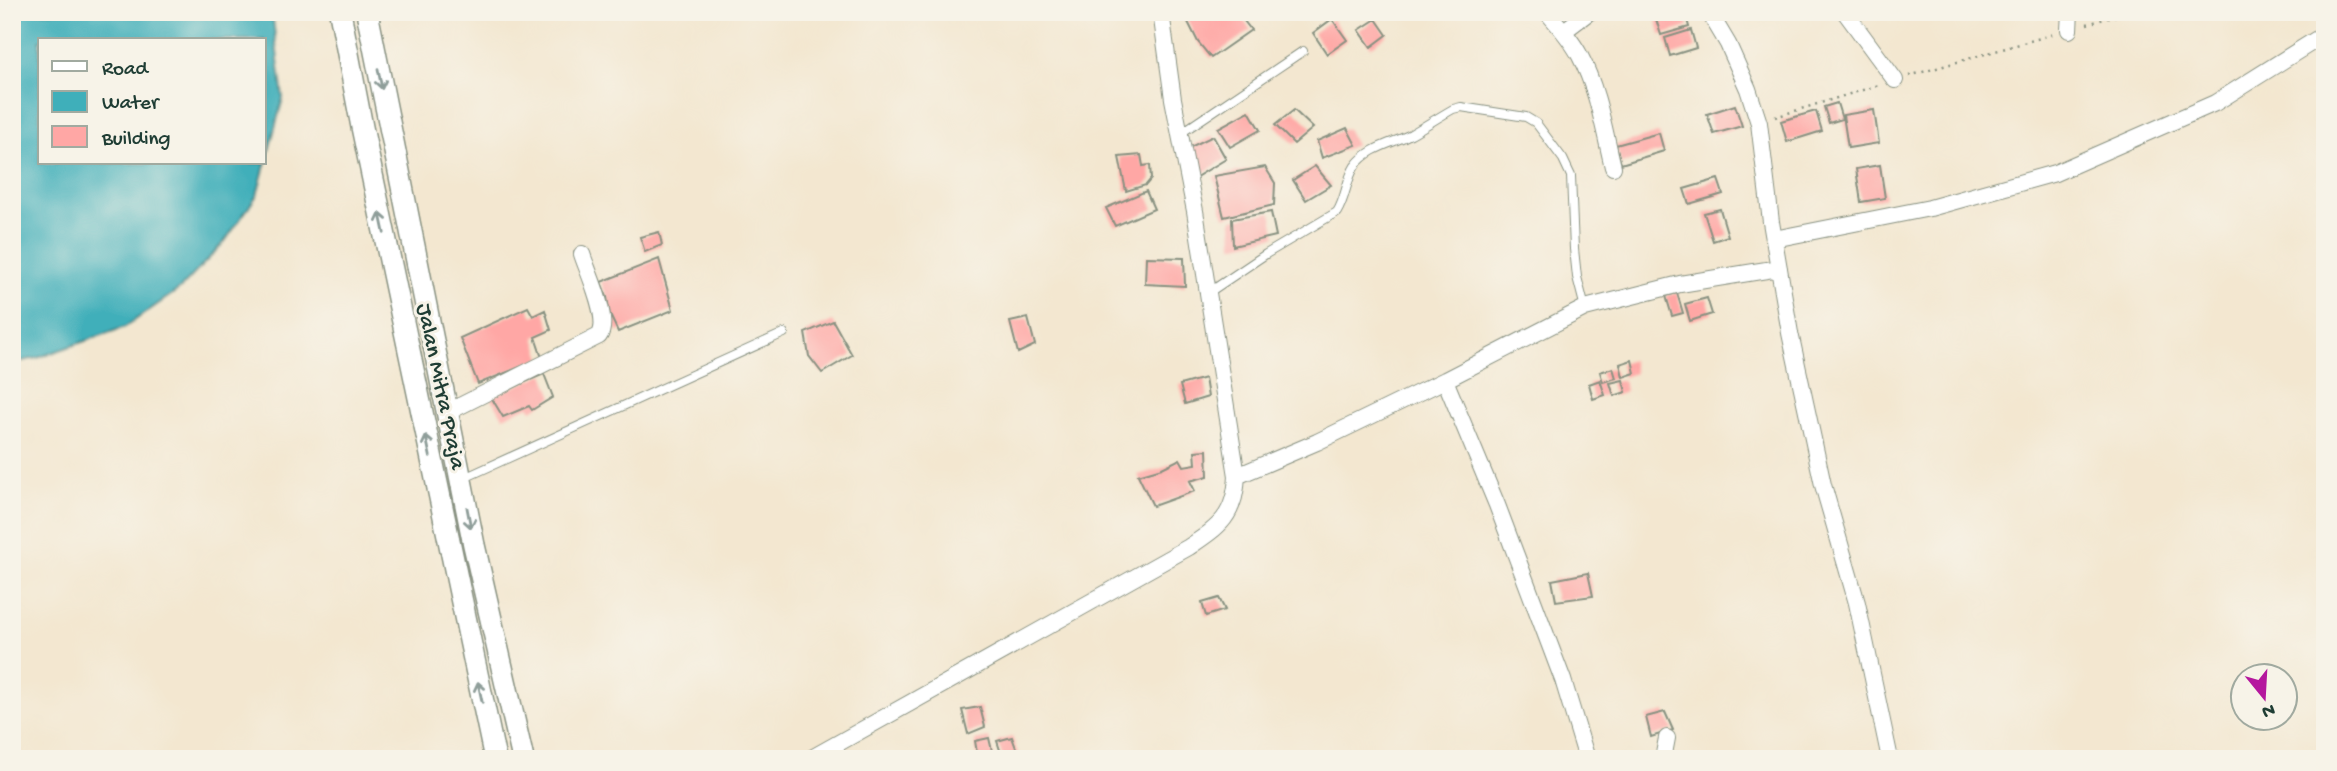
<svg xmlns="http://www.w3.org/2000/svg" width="2337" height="771" viewBox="0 0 2337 771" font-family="'Gochi Hand',sans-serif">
  <rect width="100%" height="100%" fill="#f7f3e8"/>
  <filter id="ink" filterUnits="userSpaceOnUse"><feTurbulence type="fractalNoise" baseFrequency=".0143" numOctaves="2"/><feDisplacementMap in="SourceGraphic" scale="14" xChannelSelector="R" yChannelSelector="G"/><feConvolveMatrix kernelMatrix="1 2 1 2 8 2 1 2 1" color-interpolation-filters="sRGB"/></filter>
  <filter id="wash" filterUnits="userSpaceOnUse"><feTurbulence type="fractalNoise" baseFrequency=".00686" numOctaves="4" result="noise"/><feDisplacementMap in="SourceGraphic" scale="28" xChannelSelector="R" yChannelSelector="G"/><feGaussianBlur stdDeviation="1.57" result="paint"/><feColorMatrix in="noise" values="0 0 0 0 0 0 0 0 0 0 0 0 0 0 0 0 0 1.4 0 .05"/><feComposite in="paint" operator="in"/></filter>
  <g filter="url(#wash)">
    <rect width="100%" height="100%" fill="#f3e7d0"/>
    <path fill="#3fafba" stroke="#2f7677" stroke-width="2" fill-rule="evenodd" d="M12,12H272L283,98L257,195L225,241L181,288L125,327L37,358L12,363ZM40,40H264V163H40Z"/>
    <g id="blocks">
      <path fill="#ffa7a5" d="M1183,12H1237L1251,30L1211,58L1198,42Z
        M1685,12L1689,27L1661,35L1654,13Z
        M1332,19L1347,40L1327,54L1313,33Z
        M1376,19L1387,35L1371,47L1359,30Z
        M1691,30L1696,48L1670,56L1665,38Z
        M1837,103L1842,119L1829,123L1824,107Z
        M1735,105L1742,126L1714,134L1707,114Z
        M1294,110L1313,128L1294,144L1275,125Z
        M1874,110L1879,143L1848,148L1843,115Z
        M1249,111L1260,130L1230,147L1218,128Z
        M1816,111L1822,131L1787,142L1781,121Z
        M1347,128L1356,145L1322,158L1317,141Z
        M1659,133L1664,151L1621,164L1616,145Z
        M1213,136L1226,159L1196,177L1184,150Z
        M1141,155L1143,166L1150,165L1151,179L1146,185L1126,191L1119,157Z
        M1880,165L1885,198L1861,202L1856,169Z
        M1315,166L1331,185L1306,200L1293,180Z
        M1265,167L1275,183L1274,205L1224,217L1214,176Z
        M1718,179L1723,194L1689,204L1684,189Z
        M1146,191L1154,209L1115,226L1106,208Z
        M1720,209L1728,236L1713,241L1704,213Z
        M1271,212L1276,236L1233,246L1232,219Z
        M659,232L662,245L645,252L640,237Z
        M1146,257L1184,258L1185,286L1145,284Z
        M659,259L673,310L618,332L610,315L607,297L601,282Z
        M1677,293L1683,313L1672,316L1666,296Z
        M1707,298L1712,314L1690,321L1685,304Z
        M528,307L533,316L545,310L551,330L535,337L542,358L478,384L460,338Z
        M1028,318L1035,345L1018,353L1010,322Z
        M833,321L852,355L822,373L809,356L805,333Z
        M1632,360L1635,373L1623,377L1620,364Z
        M1613,368L1616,378L1603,382L1600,372Z
        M544,374L553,397L532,410L529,406L503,417L491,397Z
        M1205,378L1208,397L1185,404L1180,385Z
        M1600,380L1605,395L1593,399L1589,384Z
        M1623,380L1626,392L1614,396L1610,383Z
        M1207,450L1208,476L1190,481L1195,491L1153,506L1138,475L1162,468L1180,459L1184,466L1196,464L1195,451Z
        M1588,573L1593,596L1556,601L1552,580Z
        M1219,598L1225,610L1206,616L1202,603Z
        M980,707L985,727L968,734L962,710Z
        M1665,712L1673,730L1651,737L1646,717Z
        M1012,737L1020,759H1003L997,741Z
        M989,738L994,759H978L975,741Z"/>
    </g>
  </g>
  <g filter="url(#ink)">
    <use href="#blocks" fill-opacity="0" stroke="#899282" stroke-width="2"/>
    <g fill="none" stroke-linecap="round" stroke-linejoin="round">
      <defs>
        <path id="service" d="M1181,133L1303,51
          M1208,293L1266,254L1337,212C1346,198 1346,180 1355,166C1369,147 1391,144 1411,134C1425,126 1439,117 1453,109L1461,107L1526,117L1536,123L1563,159L1571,176L1574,249L1577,277L1585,308
          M462,479L784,333"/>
        <path id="minor" d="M1547,12C1559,26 1572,40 1580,56C1598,90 1604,130 1613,167
          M1709,12L1728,44L1748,89L1759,123L1771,222L1790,333L1823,485L1857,603L1890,759
          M1845,12L1895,80
          M2069,30L2070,12
          M1564,31L1589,12
          M1774,239L1930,208L2055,173L2215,103L2325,34
          M1445,380L1497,505L1563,680L1587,759
          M448,412L599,336C611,320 588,273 582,254
          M1237,476L1317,442L1445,380L1585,308L1680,284L1779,268
          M810,759L1189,547C1220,526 1235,516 1237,476L1195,211L1173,99L1161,12
          M1663,759L1667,738"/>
        <path id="tertiary" d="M340,12L362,127L495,759
          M367,12L474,545L523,759"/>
      </defs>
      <use href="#service" stroke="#899282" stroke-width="10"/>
      <use href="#minor" stroke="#899282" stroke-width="18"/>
      <use href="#tertiary" stroke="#899282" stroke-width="24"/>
      <path stroke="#899282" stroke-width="2.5" stroke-dasharray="2 5" stroke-linecap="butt" d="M2087,24L2129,12
        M1909,76L2054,34
        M1775,117L1879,85"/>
      <use href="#service" stroke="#fff" stroke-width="8"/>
      <use href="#minor" stroke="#fff" stroke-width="16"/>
      <use href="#tertiary" stroke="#fff" stroke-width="21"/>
    </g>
    <defs><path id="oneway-shaft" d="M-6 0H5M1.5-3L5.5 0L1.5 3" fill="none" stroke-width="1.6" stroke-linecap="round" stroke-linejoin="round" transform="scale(1.75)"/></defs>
    <g stroke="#8f9e9a">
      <use href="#oneway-shaft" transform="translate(380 79) rotate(79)"/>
      <use href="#oneway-shaft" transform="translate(382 223) rotate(-102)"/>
      <use href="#oneway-shaft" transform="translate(428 446) rotate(-102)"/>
      <use href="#oneway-shaft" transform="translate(469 518) rotate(79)"/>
      <use href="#oneway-shaft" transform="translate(480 692) rotate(-102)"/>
    </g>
  </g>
  <g text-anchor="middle" stroke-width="6" stroke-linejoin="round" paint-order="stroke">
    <g font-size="23" fill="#1f3d34" stroke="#f7f3e8">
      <text transform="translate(443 386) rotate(78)" y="8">Jalan Mitra Praja</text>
    </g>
  </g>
  <rect width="2337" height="771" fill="none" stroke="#f7f3e8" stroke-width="42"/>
  <rect x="38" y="38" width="228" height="126" fill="#f7f3e8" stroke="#a1aaa0" stroke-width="2"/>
  <rect x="52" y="61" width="35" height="10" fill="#ffffff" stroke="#a1aaa0" stroke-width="2"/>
  <text x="102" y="74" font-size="21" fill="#1f3d34">Road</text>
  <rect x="52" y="91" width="35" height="21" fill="#3fafba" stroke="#a1aaa0" stroke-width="2"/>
  <text x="102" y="108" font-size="21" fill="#1f3d34">Water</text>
  <rect x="52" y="126" width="35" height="21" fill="#ffa7a5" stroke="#a1aaa0" stroke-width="2"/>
  <text x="102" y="144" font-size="21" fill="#1f3d34">Building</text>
  <g transform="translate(2264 697) rotate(162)"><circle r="33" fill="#f7f3e8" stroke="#a1aaa0" stroke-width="2"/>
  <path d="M0-5L12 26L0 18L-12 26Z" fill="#b5179e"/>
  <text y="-10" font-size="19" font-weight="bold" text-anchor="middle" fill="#1f3d34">N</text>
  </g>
</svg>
